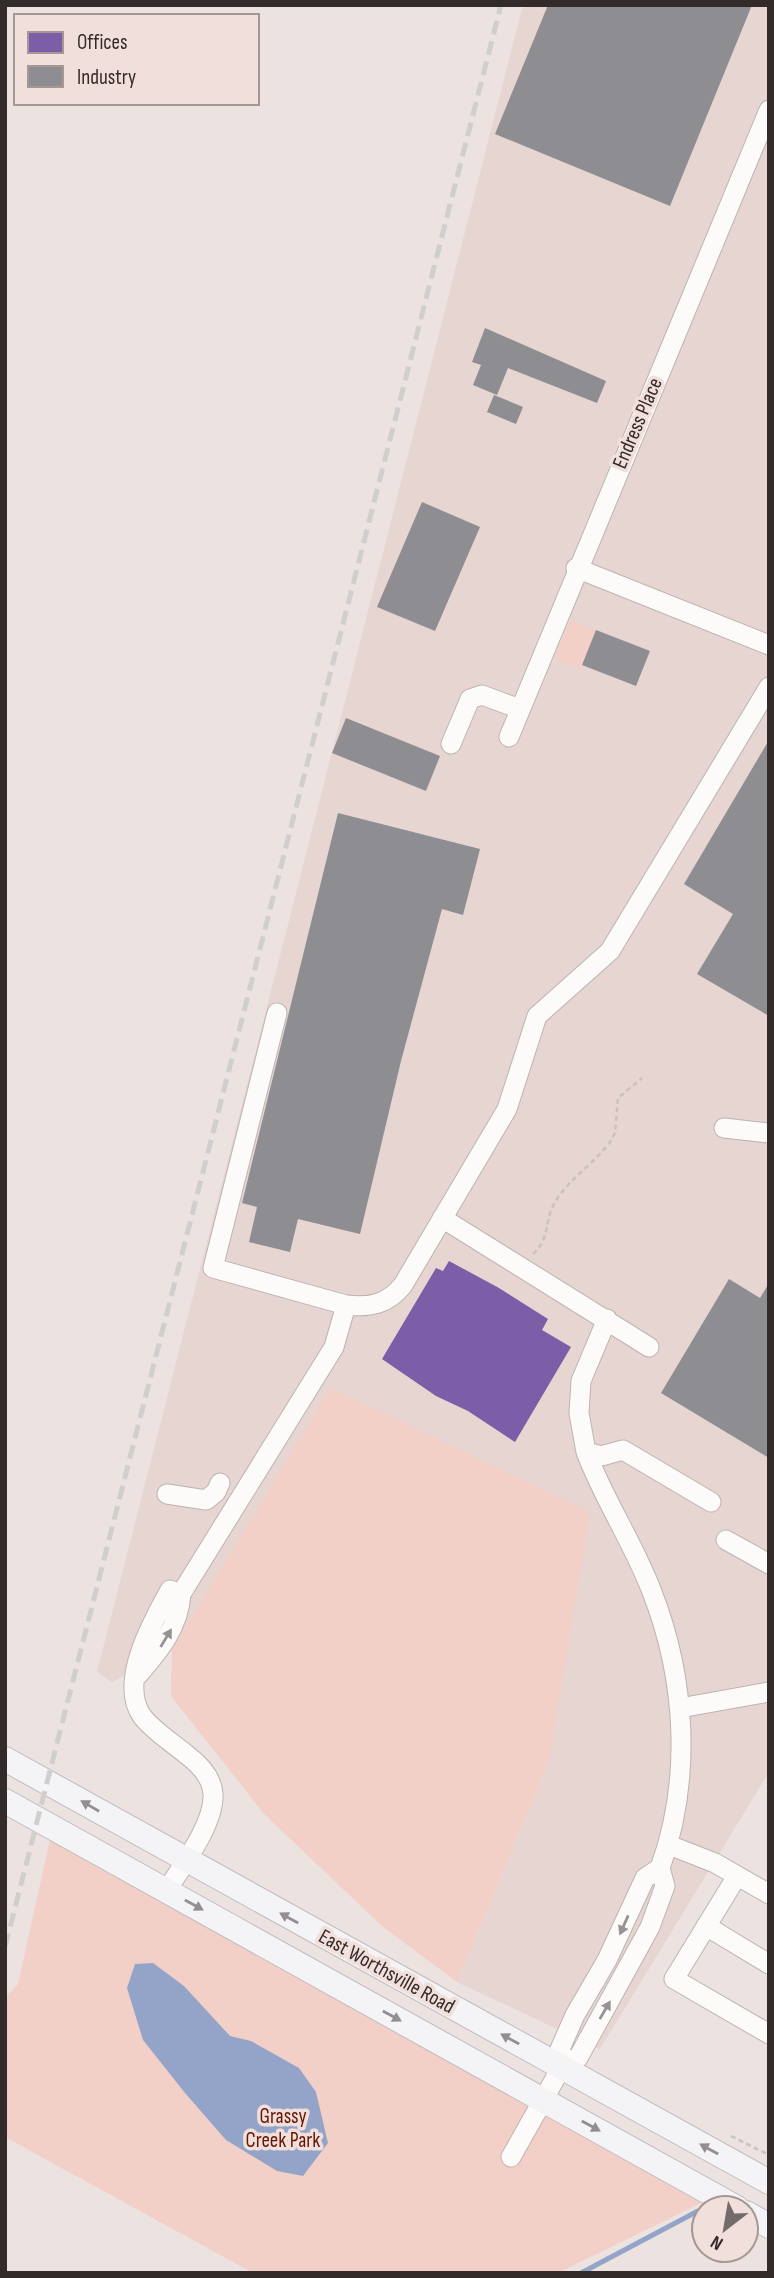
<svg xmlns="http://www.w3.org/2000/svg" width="774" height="2278" viewBox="0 0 774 2278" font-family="'Sofia Sans Condensed',sans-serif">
  <rect width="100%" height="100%" fill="#ece2e0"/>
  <path fill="#e6d5d0" d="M523,5H769V1772L600,2049L457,1982L548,1764L332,1388L172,1649L112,1682L97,1672Z"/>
  <path fill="#f3d0c7" d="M571,620L596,630L580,669L559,660L555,654Z
    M331,1388L590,1512L548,1764L457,1982L383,1927L264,1814L171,1696L172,1649Z
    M50,1839L705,2201L558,2273H253L5,2137V1997L18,1984Z"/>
  <path fill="#94a4c8" d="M153,1963L184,1986L230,2036L251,2041L299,2068L316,2092L328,2143L303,2176L277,2171L226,2140L185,2093L143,2040L127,1988L135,1964Z"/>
  <path fill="#7b5ea7" d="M449,1261L499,1288L548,1319L542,1330L571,1347L515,1442L468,1411L436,1396L382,1359L436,1268L443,1271Z"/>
  <path fill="#8d8d92" d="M548,5H752L670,206L495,134Z
    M485,328L606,381L597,403L508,368L497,395L473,385L481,365L472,362Z
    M494,395L523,407L516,424L487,412Z
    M422,502L480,527L435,631L377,607Z
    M596,630L650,651L636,686L582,665Z
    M346,718L440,756L426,791L332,753Z
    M769,740V1016L697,974L733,914L684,884Z
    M338,813L480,849L463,915L442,909L401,1061L360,1234L298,1219L290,1252L249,1242L257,1207L242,1203Z
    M729,1279L760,1298L769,1283V1458L661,1393Z"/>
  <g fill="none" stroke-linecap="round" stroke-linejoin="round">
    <path stroke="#94a4c8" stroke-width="5" d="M581,2273L698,2211"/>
    <defs>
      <path id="minor" d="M576,568L769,645
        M509,737L769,110
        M451,744L470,699L482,695L520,709
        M277,1013L213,1268L346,1305
        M724,1128L769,1133
        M442,1218L649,1347
        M607,1319L581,1381L579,1413L586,1452L601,1456L623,1450L711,1502
        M586,1452C604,1500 634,1544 652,1592C686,1679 692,1780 660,1868
        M167,1494L206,1500L216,1492L220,1483
        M726,1540L769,1564
        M138,1675C159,1651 179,1627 181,1594L334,1347L346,1305C370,1308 388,1304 403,1285L507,1109L537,1016L610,951L769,687
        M680,1708L769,1692
        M669,1845L715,1863L769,1894
        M737,1876L674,1979L769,2034
        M167,1890C182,1866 215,1823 213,1794C212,1778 199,1764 187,1755C173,1743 153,1731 142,1716C118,1682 153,1621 170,1590L181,1594
        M706,1926L769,1964
        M511,2157L565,2061L578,2058L650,1927L665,1886L660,1868L645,1878L607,1960L575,2015L560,2049L565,2061"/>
      <path id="major" d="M5,1759L769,2182
        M5,1801L737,2208
        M746,2213L769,2226"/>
    </defs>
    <use href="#minor" stroke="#bcb4b2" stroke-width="21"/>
    <use href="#major" stroke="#bfbcc0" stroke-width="26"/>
    <path stroke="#c7c3c1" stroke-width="2.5" stroke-dasharray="5 3.5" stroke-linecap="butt" d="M533,1254C550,1239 544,1223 554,1204C567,1180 594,1164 610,1142L615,1133L618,1098L642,1078
      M731,2136L769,2155"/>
    <use href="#minor" stroke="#fcfbfa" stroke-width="19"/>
    <use href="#major" stroke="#f4f3f5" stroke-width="24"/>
    <path stroke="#d1cece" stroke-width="5" stroke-dasharray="14 7" stroke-linecap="butt" d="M5,1947L501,5"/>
  </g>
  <defs><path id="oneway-solid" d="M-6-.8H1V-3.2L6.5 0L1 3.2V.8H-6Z" transform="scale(1.75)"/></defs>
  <g fill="#979392">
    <use href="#oneway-solid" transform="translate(166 1638) rotate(-59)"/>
    <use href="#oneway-solid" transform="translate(624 1925) rotate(114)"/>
    <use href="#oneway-solid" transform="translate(605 2010) rotate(-60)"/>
  </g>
  <g fill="#938f90">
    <use href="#oneway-solid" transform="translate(90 1806) rotate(-150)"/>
    <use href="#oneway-solid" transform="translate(194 1905) rotate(29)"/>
    <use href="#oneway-solid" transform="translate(289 1918) rotate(-151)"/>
    <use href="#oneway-solid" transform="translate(392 2016) rotate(29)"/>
    <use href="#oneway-solid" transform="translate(510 2039) rotate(-151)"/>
    <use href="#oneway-solid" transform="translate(591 2126) rotate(29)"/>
    <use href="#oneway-solid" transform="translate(709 2149) rotate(-151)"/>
  </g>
  <g text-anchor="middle" stroke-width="7" stroke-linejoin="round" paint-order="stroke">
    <g font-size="21" fill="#322b2a" stroke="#f1dfdb">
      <text transform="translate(637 423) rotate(-67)" y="7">Endress Place</text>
      <text transform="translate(387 1971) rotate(29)" y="7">East Worthsville Road</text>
    </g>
    <g font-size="21" fill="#651502" stroke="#f1dfdb">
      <text x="283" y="2123">Grassy<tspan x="283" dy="24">Creek Park</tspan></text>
    </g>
  </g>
  <rect width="774" height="2278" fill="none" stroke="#322b2a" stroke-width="14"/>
  <rect x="14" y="14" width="245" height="91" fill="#f1dfdb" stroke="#a59794" stroke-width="2"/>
  <rect x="28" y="32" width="35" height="21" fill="#7b5ea7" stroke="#a59794" stroke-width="2"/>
  <text x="77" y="49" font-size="21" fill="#322b2a">Offices</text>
  <rect x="28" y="66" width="35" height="21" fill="#8d8d92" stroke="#a59794" stroke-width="2"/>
  <text x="77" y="84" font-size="21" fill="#322b2a">Industry</text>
  <g transform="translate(725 2229) rotate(211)"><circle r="33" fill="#f1dfdb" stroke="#a59794" stroke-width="2"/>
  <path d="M0-5L12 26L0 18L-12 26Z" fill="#736b6a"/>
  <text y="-10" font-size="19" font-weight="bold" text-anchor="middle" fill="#322b2a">N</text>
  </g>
</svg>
